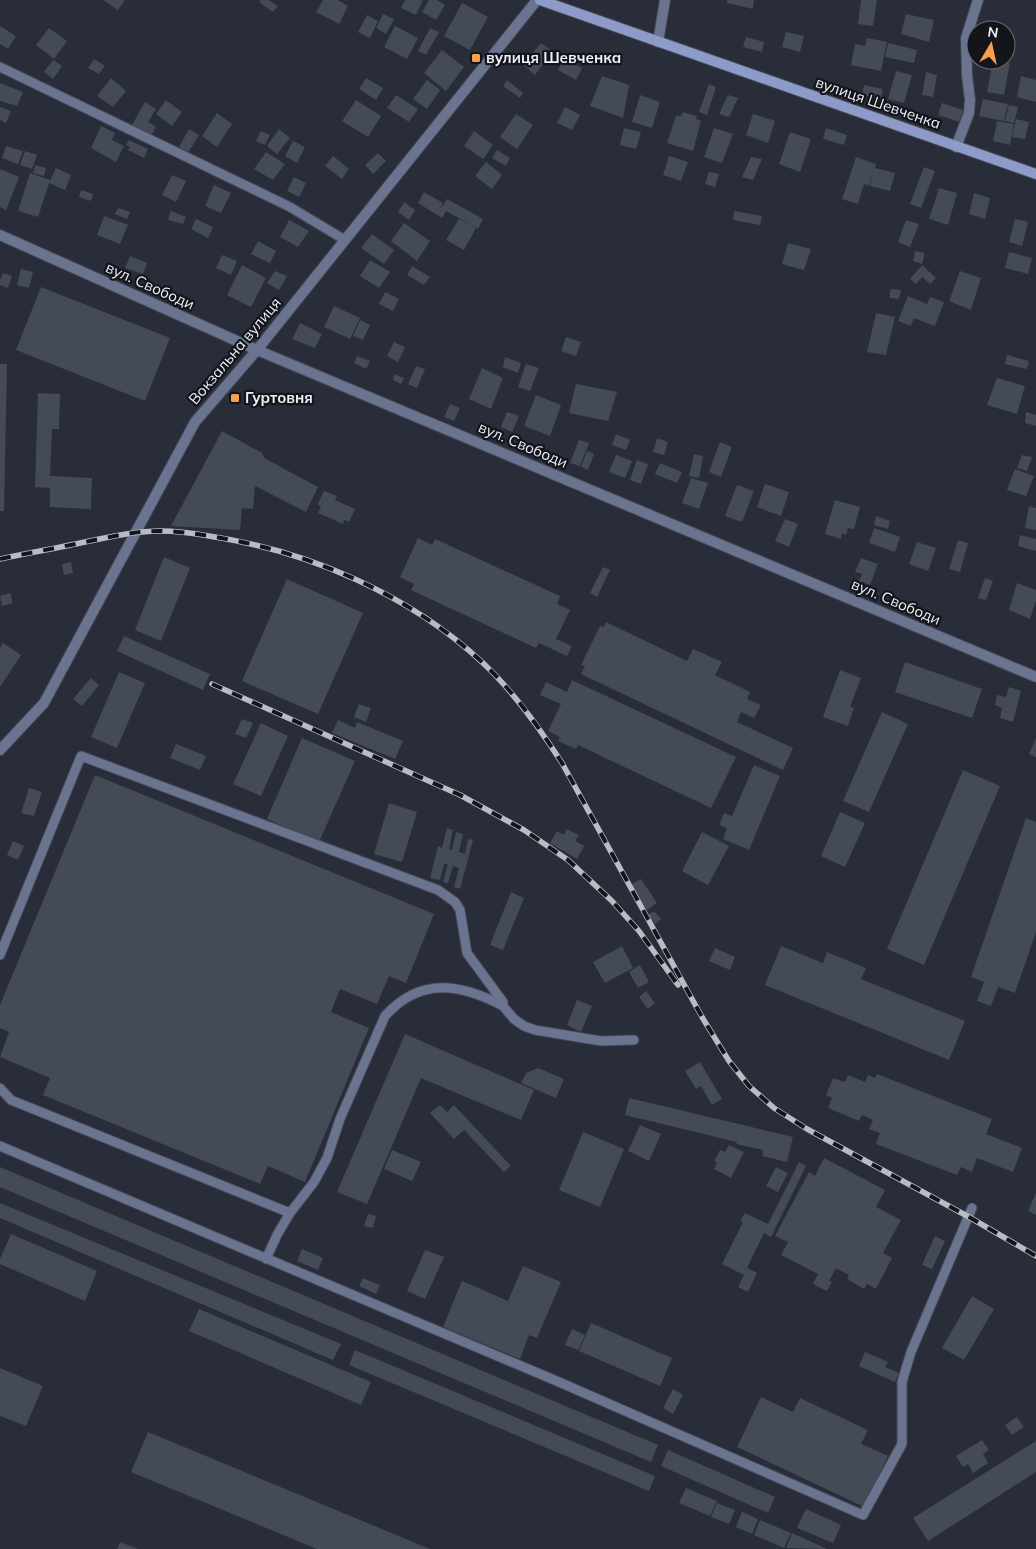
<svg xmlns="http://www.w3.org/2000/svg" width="1036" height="1549" viewBox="0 0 1036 1549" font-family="Mulish,sans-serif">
  <rect width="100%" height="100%" fill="#282d39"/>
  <path fill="#454a57" d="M103,0H125L118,10Z
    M261,0H269L278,6L273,12L259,2Z
    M323,0H338L348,6L339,24L316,12Z
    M405,0H423L416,15L401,8Z
    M429,0H437L445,5L436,20L422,12Z
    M727,0H754L753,9L727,3Z
    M861,0H877L873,26L858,24Z
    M462,3L488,17L470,50L444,36Z
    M383,14L394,19L386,34L376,28Z
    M906,14L934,20L929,42L901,34Z
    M367,15L378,21L370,38L358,32Z
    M0,26L16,36L8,49L0,44Z
    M395,26L418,38L407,59L384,47Z
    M49,28L67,41L54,59L36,45Z
    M430,28L439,32L426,55L418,51Z
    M786,32L804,36L800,52L782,47Z
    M746,37L764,42L762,52L743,47Z
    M867,38L887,42L881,71L851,65L855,44L865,46Z
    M541,43L552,51L535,75L523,65Z
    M888,43L917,50L914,63L885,57Z
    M442,50L464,67L446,91L424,73Z
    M564,58L582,68L576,80L558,70Z
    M94,59L105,66L99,74L88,68Z
    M53,60L62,66L53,79L44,72Z
    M993,60L1010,63L1004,95L987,92Z
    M896,71L912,75L904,103L888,99Z
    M926,72L937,75L933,97L922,95Z
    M602,76L629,85L623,118L590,106Z
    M1021,76L1036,80V102L1017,97Z
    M111,78L126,91L113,107L97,96Z
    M366,78L383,88L376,100L359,89Z
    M427,80L440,90L427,109L413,99Z
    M507,80L523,93L520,98L503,86Z
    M0,83L23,92L17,106L0,101Z
    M709,84L716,87L707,115L699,112Z
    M864,85L883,89L881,99L862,95Z
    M396,95L418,109L409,122L387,108Z
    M640,95L660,102L652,128L632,122Z
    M728,95L738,98L729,117L719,114Z
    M983,99L1008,104L1004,121L979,116Z
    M166,100L182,112L172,126L156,114Z
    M356,100L381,116L368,137L342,121Z
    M145,102L156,109L148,122L156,126L151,136L132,125Z
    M942,103L963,110L959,122L938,115Z
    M1009,105L1018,107L1014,123L1005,121Z
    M0,107L11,111L6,123L0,120Z
    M565,107L580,115L572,130L557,123Z
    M683,112L697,116L696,119L701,121L693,151L667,143L676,116H681Z
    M217,113L232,124L217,147L202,136Z
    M516,114L533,125L517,149L500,137Z
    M753,114L775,121L768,143L746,135Z
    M1016,119L1029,122L1025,139L1012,137Z
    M997,121L1014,124L1010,145L993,141Z
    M101,126L115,133L112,140L124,146L116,162L91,148Z
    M624,128L641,132L636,149L620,145Z
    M714,128L733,134L722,163L704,157Z
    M826,128L847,135L844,145L823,139Z
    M189,129L199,135L188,153L179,147Z
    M279,129L290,138L277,154L267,146Z
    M261,131L270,135L265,145L256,141Z
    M474,131L493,145L483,159L464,146Z
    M790,132L811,139L800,172L779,164Z
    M129,140L148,149L144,158L128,150L130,147L126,145Z
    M293,141L305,147L297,163L285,156Z
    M6,146L23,151L18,164L2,158Z
    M497,150L510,158L506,166L492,158Z
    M25,151L37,155L32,169L20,165Z
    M266,152L285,164L273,180L254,169Z
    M378,153L386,161L373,174L365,165Z
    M333,156L349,169L342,179L325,166Z
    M669,156L688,162L681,181L663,175Z
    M751,157L762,159L753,180L742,177Z
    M856,157L876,164L875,168L895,173L890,191L870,186L873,173L869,186L864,184L858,204L842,199Z
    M486,162L502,175L492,189L475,176Z
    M35,165L46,168L44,176L33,173Z
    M924,167L935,171L921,208L910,204Z
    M56,168L71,175L65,190L49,183Z
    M0,169L19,177L6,210L0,207Z
    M709,172L719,174L715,187L705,184Z
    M30,173L50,180L38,217L18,211Z
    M172,175L186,181L176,202L162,195Z
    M294,177L306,183L299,197L287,191Z
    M214,185L231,193L221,213L205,206Z
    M939,188L957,193L948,225L929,219Z
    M81,190L93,194L91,201L79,197Z
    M424,192L443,203L441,209L447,199L483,219L478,229L446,211L442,218L418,203Z
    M974,193L990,198L985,219L969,214Z
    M404,202L415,210L409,220L398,212Z
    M118,208L130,212L127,219L115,214Z
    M171,211L186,217L183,224L168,220Z
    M734,211L762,216L760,225L733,220Z
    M104,216L128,225L120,244L97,235Z
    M196,219L213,227L208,238L191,229Z
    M459,219L476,228L464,250L446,240Z
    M1015,219L1028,222L1022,246L1009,242Z
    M289,220L309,231L298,247L280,237Z
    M906,220L919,224L910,247L898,242Z
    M404,223L430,241L417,261L391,241Z
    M372,234L394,250L384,264L361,248Z
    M258,241L276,251L270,263L251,254Z
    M788,243L811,249L804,270L782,264Z
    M915,251L925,253L922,264L913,261Z
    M1009,252L1032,258L1028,274L1005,268Z
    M222,255L237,261L231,275L216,268Z
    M130,256L147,263L143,274L125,268Z
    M370,260L390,272L379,288L360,276Z
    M242,265L266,278L251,307L227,295Z
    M922,265L936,278L930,284L922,277L916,284L910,279Z
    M412,266L430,277L424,285L407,275Z
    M21,269L33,272L29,288L17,285Z
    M275,271L287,276L279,290L267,283Z
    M960,271L981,278L971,310L949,301Z
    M3,273L12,276L8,288L0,285V280Z
    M41,287L170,338L145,401L16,350Z
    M891,289L901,290L899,299L889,298Z
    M385,292L399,299L393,311L379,304Z
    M908,296L927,304L930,297L944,302L935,326L914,318L911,326L898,321Z
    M334,306L360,318L350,339L324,327Z
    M876,313L895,317L886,355L867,352Z
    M360,320L370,325L363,340L353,336Z
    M300,323L322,334L315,348L292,339Z
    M566,337L581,342L576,356L561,351Z
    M394,342L405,347L398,362L387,356Z
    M1007,355L1029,361L1027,369L1005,364Z
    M357,356L370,361L366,369L354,363Z
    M505,357L521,363L518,373L503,367Z
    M0,364H7L4,511H0Z
    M526,364L539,368L530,391L518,387Z
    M416,366L425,369L417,388L408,384Z
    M482,368L503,378L491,409L469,399Z
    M394,374L404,378L401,384L393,380Z
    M997,378L1025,386L1017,414L987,405Z
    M576,384L617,392L608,421L569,413Z
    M38,393L60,394L59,429H52L50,476L92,478L91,509L50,507V488L35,487Z
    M536,395L561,405L550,436L524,426Z
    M450,404L460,408L454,421L444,417Z
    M507,412L519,416L512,432L501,427Z
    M1026,412L1036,415V426L1025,423Z
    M222,431L262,453L264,458L318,487L306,512L255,486L253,509L242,508L240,530L171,526Z
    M616,434L630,440L626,450L612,445Z
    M657,438L668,442L664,455L653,452Z
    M579,440L589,443L580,466L570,463Z
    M720,442L732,447L721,477L709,472Z
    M587,451L594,454L588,470L581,467Z
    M694,454L703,456L699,478L689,476Z
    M616,455L632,461L625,478L609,472Z
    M1022,455L1032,457L1027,471L1017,468Z
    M637,460L648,464L641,484L630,480Z
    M660,463L682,472L677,483L655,474Z
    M1015,469L1034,476L1026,496L1007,490Z
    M691,478L708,483L699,509L682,503Z
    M765,484L789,492L781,516L757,507Z
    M737,485L754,491L742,522L725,516Z
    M324,491L337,496L335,500L355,509L349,522L344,520L343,524L318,513L321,506L317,505Z
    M835,500L860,507L854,529L848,528L846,535L842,533L841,539L825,534Z
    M1029,506L1036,508V530L1025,528Z
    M876,516L890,521L888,529L874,525Z
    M785,519L798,524L789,547L775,541Z
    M874,528L900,537L895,552L869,543Z
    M1020,535L1036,539V551L1018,546Z
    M418,538L432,545L435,539L560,596L557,604L570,610L556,639L572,646L567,656L539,643L536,648L411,590L414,584L400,577Z
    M958,540L968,543L960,572L949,569Z
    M917,542L936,548L928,571L909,564Z
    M164,557L190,568L161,641L135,630Z
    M861,558L878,564L870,585L859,581L862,574L855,572Z
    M71,562L73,573L64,575L62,564Z
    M603,567L610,570L597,597L590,593Z
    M985,578L993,581L986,600L978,598Z
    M287,579L363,613L318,714L242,681Z
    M1017,583L1036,590V600L1030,619L1009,610Z
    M10,593L13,603L2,606L0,596Z
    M606,622L687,661L693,649L722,662L715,675L750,692L747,699L761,705L754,718L741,712L737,722L793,748L783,770L581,674L585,666L581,665L600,626L604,627Z
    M124,636L210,674L203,690L117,651Z
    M3,643L21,655L0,687V648Z
    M905,662L982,689L972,718L895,692Z
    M840,670L861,678L850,707L854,708L848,726L823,717Z
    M119,672L145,683L117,748L91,737Z
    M91,678L99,685L82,706L73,699Z
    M572,680L736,757L711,808L578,745L576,749L558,741L560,737L548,731L561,704L540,695L546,682L567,692Z
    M1009,687L1021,691L1013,722L1000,718L1002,708L995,705L997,695L1006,697Z
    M359,704L371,708L366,722L354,717Z
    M882,712L908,724L869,812L843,801Z
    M242,719L253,723L246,738L235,734Z
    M338,720L355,728L357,722L403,741L395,759L332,733Z
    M261,723L288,736L261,796L233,784Z
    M302,738L355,761L319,842L267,819Z
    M1036,738V757L1029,754Z
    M176,744L206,756L200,770L170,758Z
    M754,765L780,776L749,850L723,839L727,828L719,825L724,813L732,816Z
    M963,770L1000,786L924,965L887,949Z
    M95,775L434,914L406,983L389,976L377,1004L340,989L331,1012L369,1028L305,1182L268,1166L260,1184L43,1095L50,1078L0,1057L9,1032L0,1028V1005Z
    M29,788L42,792L34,816L21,813Z
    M389,803L417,812L402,862L374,854Z
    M840,812L865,823L845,867L821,856Z
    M1026,818L1036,822V932L1015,993L998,987L991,1006L977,1001L984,982L971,977Z
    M447,828L453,830L449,849L452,850L456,832L463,834L459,852L465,854L468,839L473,840L460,889L454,887L459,868L453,866L448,883L443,882L448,864H444L440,880L430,878L438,846L442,848Z
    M567,829L579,835L575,841L584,846L577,859L550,843L557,831L564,835Z
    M702,832L729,846L708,885L682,871Z
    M13,841L24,846L18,860L7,855Z
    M641,879L657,903L647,910L630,885Z
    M511,892L524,898L503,950L490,945Z
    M654,911L661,919L655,924L648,915Z
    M622,946L633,968L605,983L593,962Z
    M781,946L823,963L827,952L866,968L861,979L965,1021L949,1060L765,985Z
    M715,948L735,957L730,970L709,961Z
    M640,965L649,982L638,988L629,972Z
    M646,991L655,1003L648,1009L639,997Z
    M577,1000L592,1006L581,1032L567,1025Z
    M405,1034L534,1090L521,1120L421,1078L367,1204L337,1192Z
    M700,1062L722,1099L712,1105L701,1086L696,1089L685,1071Z
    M538,1068L564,1079L556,1098L521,1083L526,1073Z
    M877,1074L992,1119L986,1134L1022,1148L1013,1172L977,1158L972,1172L961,1167L957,1175L876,1144L880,1133L869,1129L873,1120L862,1115L859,1121L828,1108L832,1098L826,1095L833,1078L845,1082L848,1075L865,1082L868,1075L875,1078Z
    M629,1098L793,1137L787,1162L762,1156L763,1150L736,1144L737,1142L625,1115Z
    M440,1105L447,1112L454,1105L511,1166L504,1172L464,1130L454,1139L430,1113Z
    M640,1125L661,1134L649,1161L628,1151Z
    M583,1132L624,1149L600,1207L559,1190Z
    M729,1145L744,1152L731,1178L714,1169L717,1162L714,1161L720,1150L725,1152Z
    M392,1150L421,1162L412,1181L384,1169Z
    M824,1158L885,1190L876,1207L901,1220L883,1253L892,1258L876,1289L867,1284L864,1289L847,1279L849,1275L836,1268L829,1281L832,1282L827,1291L813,1284L818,1274L781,1255L788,1242L775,1236L809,1172L815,1176Z
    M799,1162L806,1166L771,1237L764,1233L747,1268L757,1273L748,1292L738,1287L744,1275L722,1264L743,1222L740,1221L745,1213L768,1224Z
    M0,1167L658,1445L651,1462L0,1187Z
    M776,1167L788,1173L778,1192L766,1186Z
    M1036,1193V1215L1028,1211Z
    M0,1203L341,1344L333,1360L0,1218Z
    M368,1214L376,1216L373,1228L364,1226Z
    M11,1234L97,1271L85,1301L0,1264V1259Z
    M935,1236L945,1241L932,1269L922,1265Z
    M302,1249L323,1258L318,1270L297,1261Z
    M425,1250L444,1257L425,1299L407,1291Z
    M523,1266L561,1282L537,1338L529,1335L520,1359L443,1327L462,1281L508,1301Z
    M363,1278L380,1285L376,1294L359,1286Z
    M972,1296L994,1309L964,1360L942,1348Z
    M199,1309L371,1382L361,1405L189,1331Z
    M591,1323L672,1358L660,1386L579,1351Z
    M572,1329L585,1335L578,1350L565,1345Z
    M355,1350L655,1476L649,1491L349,1365Z
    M865,1352L888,1362L885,1367L899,1373L895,1382L859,1366Z
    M0,1368L43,1386L26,1426L0,1416Z
    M673,1389L683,1395L673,1414L663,1408Z
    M761,1397L793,1412L800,1398L868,1430L861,1444L888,1456L864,1507L737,1447Z
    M1017,1417L1024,1427L1012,1435L1005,1425Z
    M148,1432L430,1549H317L131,1472Z
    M982,1440L989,1450L983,1454L988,1463L973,1473L968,1464L963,1467L956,1456Z
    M1036,1441V1472L928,1541L913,1518Z
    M668,1450L775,1497L768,1513L661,1466Z
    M686,1488L717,1501L710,1516L679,1503Z
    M717,1503L735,1510L729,1524L711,1517Z
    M806,1509L841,1525L833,1543L797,1528Z
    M742,1512L758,1519L752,1534L736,1527Z
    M760,1520L791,1533L784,1548L754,1535Z
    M792,1533L827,1549L786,1548Z
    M120,1542L138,1549H117Z"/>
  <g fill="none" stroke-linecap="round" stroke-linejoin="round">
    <defs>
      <path id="lane" d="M0,67L290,207L345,240
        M0,955L81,756L438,890L455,902L460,910L467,953L503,1002V1006L514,1019L524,1026L535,1030L601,1041L634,1040
        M0,1088L11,1100L290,1213L314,1182L327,1158L340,1119L385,1016C420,977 460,983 503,1006
        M0,1146L559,1382L863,1515L902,1444V1382L911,1352L972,1208
        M266,1259L277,1235L290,1213"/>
      <path id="street" d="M658,42L665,0
        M956,147L969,113L970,100L967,75L966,38L978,0
        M0,235L257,350L1036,677
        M0,750L44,703L195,422L257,350L537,0"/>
      <path id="secondary" d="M540,0L1036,174"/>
    </defs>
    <use href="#lane" stroke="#444854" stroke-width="11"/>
    <use href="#street" stroke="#444854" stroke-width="12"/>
    <use href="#secondary" stroke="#444854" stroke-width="12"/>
    <use href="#lane" stroke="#6a7390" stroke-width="9"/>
    <use href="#street" stroke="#6a7390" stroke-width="10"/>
    <use href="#secondary" stroke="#8c9bc8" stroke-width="10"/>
    <defs>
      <path id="rail" d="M0,559C28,553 57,548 85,542C110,537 135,531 160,531C176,531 192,533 209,536C308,551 409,594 483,663C514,692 539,727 562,763L702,1017L729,1061L749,1086L774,1108L807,1129L969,1217L1036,1256
        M212,684L460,795L524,830L568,860L612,901L639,931L678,985"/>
    </defs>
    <use href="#rail" stroke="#b8bcc5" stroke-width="5.5"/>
    <use href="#rail" stroke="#13151b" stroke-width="4" stroke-dasharray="11" stroke-linecap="butt"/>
  </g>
  <g fill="#fa9f4e" stroke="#13151b" stroke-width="2">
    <rect x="471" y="53" width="10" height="10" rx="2.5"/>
    <rect x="230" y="393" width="10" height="10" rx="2.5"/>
  </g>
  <g text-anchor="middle" stroke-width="4.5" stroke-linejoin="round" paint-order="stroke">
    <g font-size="15" font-weight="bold" fill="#eef1f9" stroke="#13151b" text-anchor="start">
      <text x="486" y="63">вулиця Шевченка</text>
      <text x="245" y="403">Гуртовня</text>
    </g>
    <g font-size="15" fill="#eef1f9" stroke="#13151b">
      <text transform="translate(878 103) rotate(19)" y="5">вулиця Шевченка</text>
      <text transform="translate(150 286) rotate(24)" y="5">вул. Свободи</text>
      <text transform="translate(235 351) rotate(-50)" y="5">Вокзальна вулиця</text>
      <text transform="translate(523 445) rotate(23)" y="5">вул. Свободи</text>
      <text transform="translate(896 602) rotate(23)" y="5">вул. Свободи</text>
    </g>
  </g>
  <g transform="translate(991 45) rotate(9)"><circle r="24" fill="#13151b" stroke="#6b6d74"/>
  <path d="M0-4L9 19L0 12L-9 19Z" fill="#fa9f4e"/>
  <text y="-8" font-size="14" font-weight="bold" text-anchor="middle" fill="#eef1f9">N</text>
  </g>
</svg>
